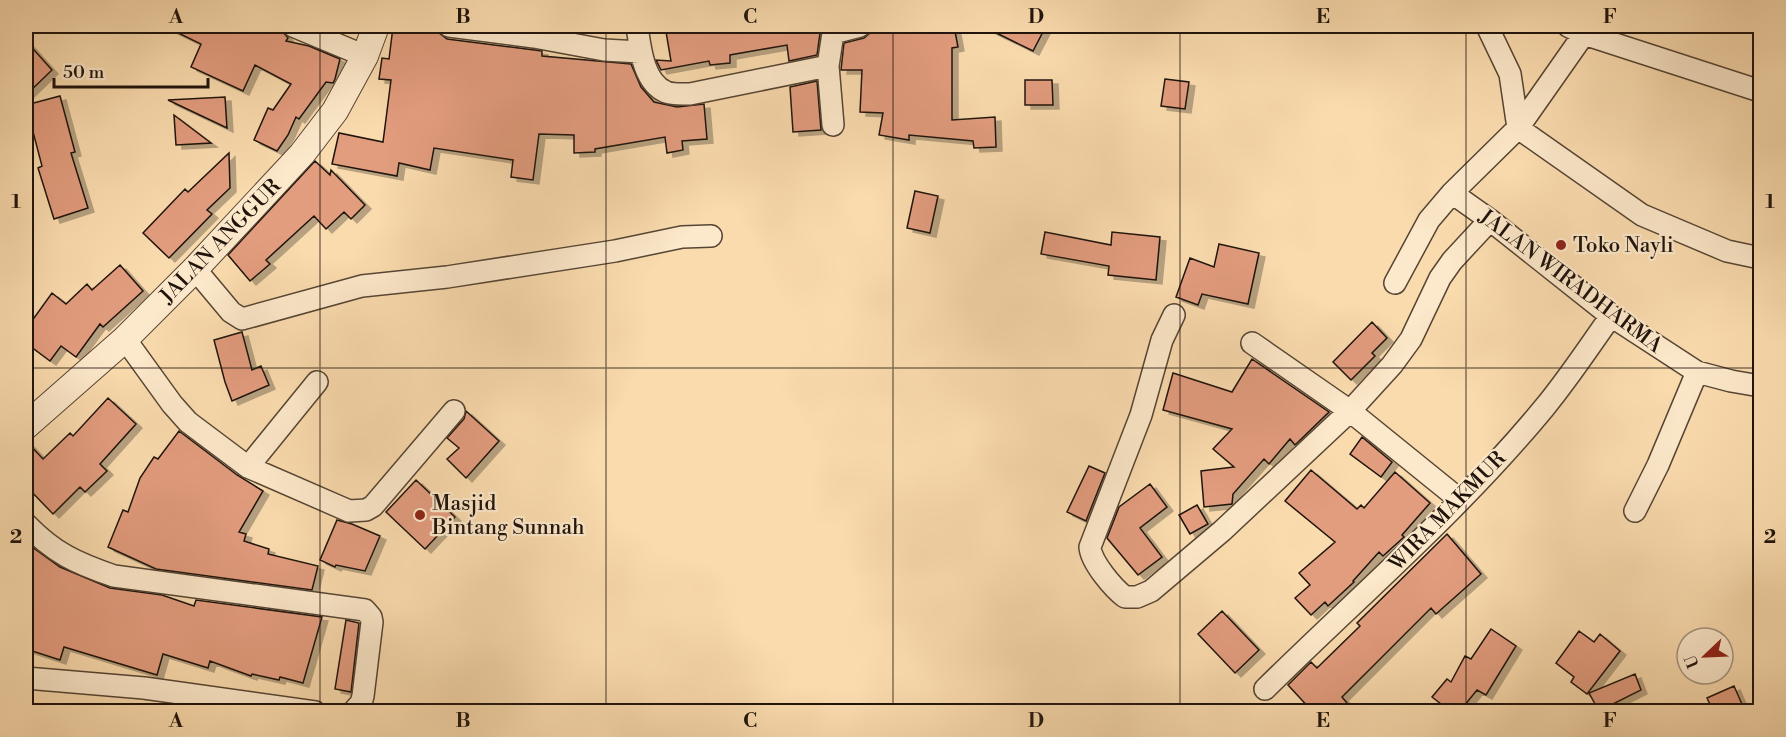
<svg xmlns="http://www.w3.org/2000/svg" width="1786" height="737" viewBox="0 0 1786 737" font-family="'Libre Bodoni',serif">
  <defs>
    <filter id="shadow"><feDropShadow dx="6" dy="4" stdDeviation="0" flood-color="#0004"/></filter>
  </defs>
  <rect width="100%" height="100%" fill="#fadbae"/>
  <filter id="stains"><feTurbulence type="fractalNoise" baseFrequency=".00333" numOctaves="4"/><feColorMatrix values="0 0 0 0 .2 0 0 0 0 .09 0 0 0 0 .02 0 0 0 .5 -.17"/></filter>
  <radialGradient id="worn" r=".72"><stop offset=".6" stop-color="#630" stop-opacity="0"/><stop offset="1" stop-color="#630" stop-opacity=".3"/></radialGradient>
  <path fill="#e29c7e" stroke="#1f130c" stroke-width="1.5" filter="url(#shadow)" d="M164,26H272L282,31L288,38L286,41L309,46L340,59L335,79L333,83L326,82L299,119L296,117L288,135L277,151L254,140L268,108L273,110L291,84L255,65L243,91L191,67L201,44Z
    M665,26H817L818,33H820L817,55L789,61L787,45L730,55V63L710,65L709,61L661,70L656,60L671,61Z
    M914,26H954L958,47L952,48V120L995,117L996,147L974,148L973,141L909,135V140L879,135L883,113L860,112L862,70H841L844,43L864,38L870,33H874V29L914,27Z
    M982,26H1046L1033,51Z
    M393,27L439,33L447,39L542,51V56L631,64L641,87L654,102L677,107L704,104L707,139L682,141L683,150L667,153L665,137L595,149V152L574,153V135L539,134L533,180L511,177L513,160L434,148L430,170L399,163L397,176L332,164L339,133L383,142L391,80L379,79L382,58L389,59Z
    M26,41L52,70L26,95Z
    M1165,79L1189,82L1185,109L1161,106Z
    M1025,80H1052L1053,105H1025Z
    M817,81L821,130L793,132L790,87Z
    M60,96L75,152L71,153L88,208L54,219L38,168L42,166L26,105Z
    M225,97L227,128L168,100Z
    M174,115L211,143L176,145Z
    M229,153L230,188L207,210L212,214L169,258L143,233L185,189L188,192Z
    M315,161L330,175L331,170L365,205L351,219L344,212L326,229L314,216L266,260L270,264L250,281L228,255Z
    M915,191L938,196L930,233L907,228Z
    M1045,232L1111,245L1112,232L1160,237L1156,280L1108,275L1109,266L1041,254Z
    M1219,244L1259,253L1248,304L1202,294L1198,305L1176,297L1190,258L1214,267Z
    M120,265L143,291L103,327L100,324L76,357L61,346L50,361L26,343V329L52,293L66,304L87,284L92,290Z
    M1372,322L1387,338L1372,353L1375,356L1351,380L1333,362Z
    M242,332L252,370L261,366L269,385L232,401L225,382L214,340Z
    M1252,359L1329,412L1295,445L1290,439L1269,464L1264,459L1233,494L1232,504L1204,507L1201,471L1234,467L1213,449L1232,429L1163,410L1173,373L1232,392Z
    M108,398L136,424L100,464L107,471L85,492L80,487L53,514L26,486V441L43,459L70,433L73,436Z
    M466,411L499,441L466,478L447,459L459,448L447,438L464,419Z
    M179,431L237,475L263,491L239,532L246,534L244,541L269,549L268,554L318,566L312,590L156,569L108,547L123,510L128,512L140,478L154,457L158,459Z
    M1362,437L1392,462L1381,477L1350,454Z
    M1089,466L1105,473L1086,521L1067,512Z
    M1311,470L1357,509L1361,505L1364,508L1395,472L1430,503L1402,535L1404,537L1383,556L1379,552L1353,581L1354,582L1328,606L1325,602L1311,615L1295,598L1310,585L1299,573L1335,542L1285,501Z
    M416,480L455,517L425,549L386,512Z
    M1150,484L1167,507L1140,528L1162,557L1138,575L1107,538L1119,507Z
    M1197,505L1208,524L1190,534L1179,515Z
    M337,520L352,524L380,536L365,571L336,565L335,567L320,560Z
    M1447,534L1481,574L1436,614L1431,608L1342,697L1347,703L1338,711H1312L1288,685L1311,662L1317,668L1360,626L1357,623Z
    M32,547L60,567L110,588L162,595L194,606L196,600L322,617L303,683L280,677L279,680L252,674L251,676L210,661L208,668L163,654L157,675L64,647L60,660L26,649V571Z
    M1222,611L1259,650L1235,673L1198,634Z
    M346,620L359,623L351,692L335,689Z
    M1491,629L1516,646L1486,695L1477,690L1460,711H1450L1432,697L1447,679L1451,682L1465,656L1471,659Z
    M1579,631L1594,642L1600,634L1620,651L1587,694L1571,682L1574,677L1556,663Z
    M1635,674L1641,690L1599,711L1589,693Z
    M1734,686L1745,711H1713L1707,698Z"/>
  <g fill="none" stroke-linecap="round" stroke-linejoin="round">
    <defs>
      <path id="minor" d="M293,26L365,56
        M449,26L534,37L604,50L640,52
        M637,26C640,47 643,82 666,92C674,95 682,94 690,94L828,66
        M832,26L833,33L828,66L833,125
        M1487,26L1510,74L1518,128L1642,215L1727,251L1760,258
        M1568,26L1584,34L1760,91
        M833,33L860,26
        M1452,193L1490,220L1611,316L1697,372L1731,381L1760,386
        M195,269L231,312L242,319L362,286L447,277L615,251L682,237L711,236
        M1395,283L1429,220L1452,193L1518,128L1584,34
        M1174,315L1162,340L1141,415L1090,547C1091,562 1113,588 1125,597H1137L1151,591L1222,531L1350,411L1392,365L1411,339L1440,278L1452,261L1490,220
        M125,339L172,404L188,422L248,467L349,511L366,510L373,506L454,411
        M1252,343L1350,411L1460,500
        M248,467L317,382
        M1635,511L1658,465L1697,372
        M26,524C54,553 76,563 114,576L365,610L371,617L372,622L363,696L361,703L353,712
        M26,678L144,688L315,712
        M1265,689C1359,596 1460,510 1544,408C1568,379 1589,347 1611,316"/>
      <path id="tertiary" d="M26,426L125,339L195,269L302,154L335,111L365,56L376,26"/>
    </defs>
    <use href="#minor" stroke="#564534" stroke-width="24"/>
    <use href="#tertiary" stroke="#564534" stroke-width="28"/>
    <use href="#minor" stroke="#fce8ca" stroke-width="21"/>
    <use href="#tertiary" stroke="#fce8ca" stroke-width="26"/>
  </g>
  <path fill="none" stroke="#1f130c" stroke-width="1.5" stroke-opacity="0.55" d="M320,26V712M606,26V712M893,26V712M1180,26V712M1466,26V712M26,368H1760"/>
  <g fill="#8f2418" stroke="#fce8ca" stroke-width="2">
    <circle cx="1561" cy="245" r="6"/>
    <circle cx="420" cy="515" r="6"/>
  </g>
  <g text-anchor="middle" stroke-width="4.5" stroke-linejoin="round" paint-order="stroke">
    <g font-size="21" fill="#1f130c" stroke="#fce8ca">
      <text transform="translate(220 241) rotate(-46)" y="7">JALAN ANGGUR</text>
      <text transform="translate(1571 281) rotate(37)" y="7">JALAN WIRADHARMA</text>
      <text transform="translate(1447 511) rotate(-46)" y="7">WIRA MAKMUR</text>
    </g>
    <g font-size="21" fill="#1f130c" stroke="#fce8ca" text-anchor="start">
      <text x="1573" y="252">Toko Nayli</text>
      <text x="432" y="510">Masjid<tspan x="432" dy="24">Bintang Sunnah</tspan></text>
    </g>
  </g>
  <rect width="1786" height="737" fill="none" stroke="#fadbae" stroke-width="66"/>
  <g transform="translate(1705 656) rotate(247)"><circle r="28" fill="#fce8ca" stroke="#a4937e" stroke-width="1.5"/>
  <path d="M0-4.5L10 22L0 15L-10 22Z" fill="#8f2418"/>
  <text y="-9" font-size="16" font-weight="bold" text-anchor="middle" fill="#1f130c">U</text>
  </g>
  <path d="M54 78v9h154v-9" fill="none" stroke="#1f130c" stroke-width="3"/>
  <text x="63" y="78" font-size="18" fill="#1f130c" stroke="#fce8ca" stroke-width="4.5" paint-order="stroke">50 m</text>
  <rect x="33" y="33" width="1720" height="671" fill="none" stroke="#1f130c" stroke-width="2"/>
  <g font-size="20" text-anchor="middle" font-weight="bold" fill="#1f130c">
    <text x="176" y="23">A</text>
    <text x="463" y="23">B</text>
    <text x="750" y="23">C</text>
    <text x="1036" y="23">D</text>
    <text x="1323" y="23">E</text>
    <text x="1610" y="23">F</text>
    <text x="16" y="208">1</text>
    <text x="1770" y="208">1</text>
    <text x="16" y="543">2</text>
    <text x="1770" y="543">2</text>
    <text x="176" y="727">A</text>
    <text x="463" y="727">B</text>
    <text x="750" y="727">C</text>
    <text x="1036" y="727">D</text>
    <text x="1323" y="727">E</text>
    <text x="1610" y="727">F</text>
  </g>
  <rect width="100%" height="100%" filter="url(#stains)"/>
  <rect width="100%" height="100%" fill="url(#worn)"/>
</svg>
